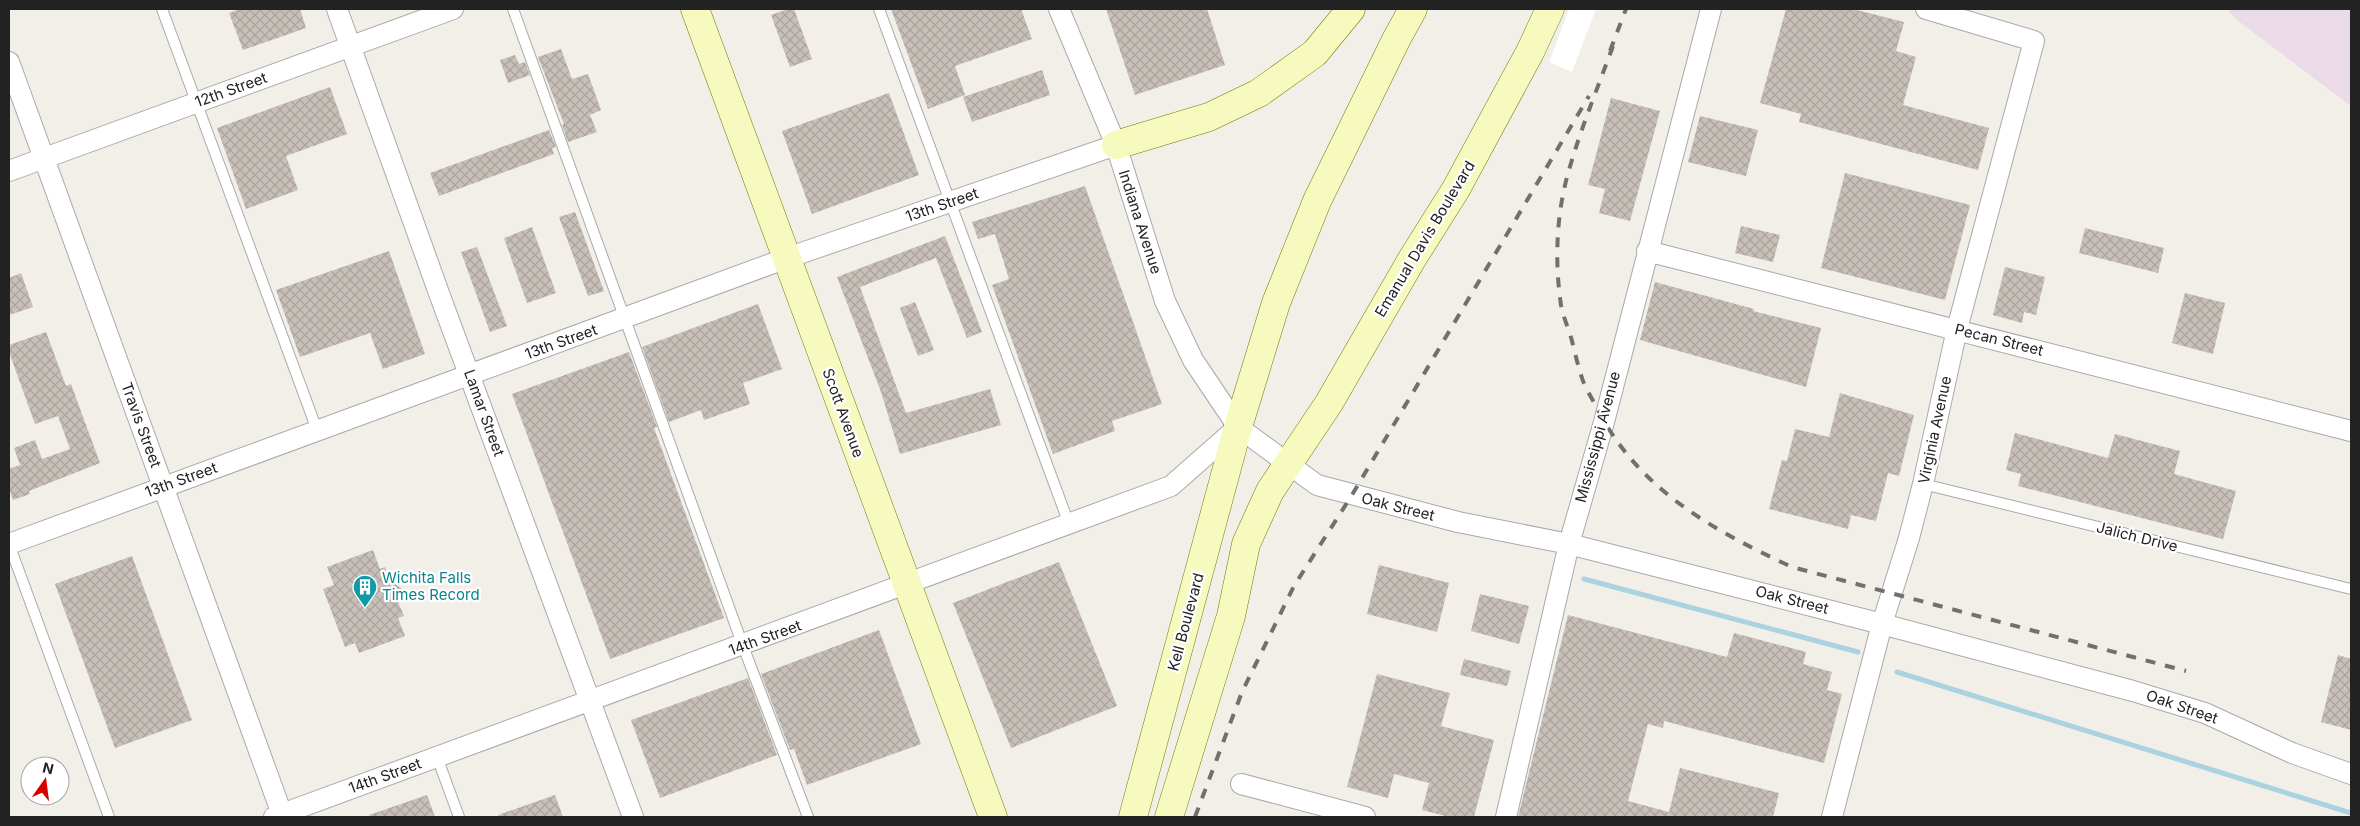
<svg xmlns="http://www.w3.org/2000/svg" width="2360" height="826" viewBox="0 0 2360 826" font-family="Inter,sans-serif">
  <defs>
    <pattern id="building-cross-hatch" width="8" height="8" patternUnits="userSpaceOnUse" patternTransform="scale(1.25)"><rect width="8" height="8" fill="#c7bfb8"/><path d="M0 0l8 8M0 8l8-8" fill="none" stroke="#aba49e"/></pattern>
  </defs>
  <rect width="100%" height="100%" fill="#f2efe9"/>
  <path fill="#ebdbe8" d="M2227,9H2351V106L2237,20Z"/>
  <path fill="#fff" d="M1569,9H1596L1572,72L1549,62Z"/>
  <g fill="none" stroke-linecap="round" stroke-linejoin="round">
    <path stroke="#aad3df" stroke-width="5" d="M1584,579L1858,652
      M1897,672L2351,813"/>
  </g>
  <path fill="url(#building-cross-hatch)" d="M240,9H300L306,28L243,50L229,13Z
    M788,9H794L812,59L790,67L771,15Z
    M891,9H1021L1032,39L955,66L965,95L928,109Z
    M1106,9H1207L1225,65L1135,95Z
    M1786,9H1853L1904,22L1896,51L1916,57L1903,105L1989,128L1978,170L1799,122L1801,114L1760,103Z
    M561,49L572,79L588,74L601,110L590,115L597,132L568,142L562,125L564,124L538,57Z
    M515,55L519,64L525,62L530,75L508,83L500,60Z
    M1042,70L1050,95L972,122L963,97Z
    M330,87L347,134L286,156L298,190L246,209L217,128Z
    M889,93L919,175L812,214L782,131Z
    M1611,98L1660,111L1630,221L1599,213L1605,189L1588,185Z
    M1700,116L1758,130L1746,176L1688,162Z
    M549,130L556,147L552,148L554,154L439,196L430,173Z
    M1845,173L1970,205L1945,300L1821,268Z
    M1085,186L1162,404L1112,421L1115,431L1053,454L992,285L1009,279L995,234L978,239L972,222Z
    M575,212L604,291L588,296L559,217Z
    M1741,226L1780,235L1773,262L1735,253Z
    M532,227L556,293L527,303L504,238Z
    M2085,228L2164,248L2158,273L2079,253Z
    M945,236L982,332L967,338L936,258L860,287L906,413L990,389L1001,425L900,454L881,392L837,277Z
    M477,247L507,326L490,332L461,252Z
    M389,251L425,354L383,369L370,333L300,357L276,290Z
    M2005,267L2045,277L2036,315L2024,312L2022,323L1993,315Z
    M21,273L33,307L9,315V278Z
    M1655,282L1754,309L1753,311L1821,328L1806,387L1640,340Z
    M2185,293L2225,303L2213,354L2172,343Z
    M915,302L934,350L918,356L900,308Z
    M758,304L782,369L743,383L750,404L704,420L701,410L669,422L642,347Z
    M46,332L66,386L71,384L100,463L29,491L30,494L13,500L9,488V469L20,465L14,448L35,440L42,459L70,449L58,416L35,424L9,352V345Z
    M629,352L657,427L654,428L724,618L610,659L512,394Z
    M1840,393L1914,415L1899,476L1888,473L1876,521L1851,515L1848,529L1769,509L1782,460L1787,461L1795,429L1829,437Z
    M2015,433L2108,458L2115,434L2180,451L2174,474L2236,491L2223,539L2018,486L2021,474L2006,470Z
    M373,550L380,569L385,567L390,580L401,588L402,594L398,602L404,616L398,618L405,636L359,653L355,643L345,647L323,589L334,585L327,567Z
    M132,556L192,720L115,748L55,584Z
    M1059,562L1117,706L1011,748L953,603Z
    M1379,565L1449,583L1437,632L1367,614Z
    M1480,594L1529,606L1519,644L1471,631Z
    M1568,615L1727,657L1734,633L1806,652L1803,664L1832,672L1827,690L1842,694L1824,763L1664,721L1663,728L1648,724L1628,801L1669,812L1680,768L1779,793L1773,817H1518Z
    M879,630L921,744L807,785L794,749L790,750L761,674Z
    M2338,655L2351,659V730L2321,722Z
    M1464,659L1511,671L1507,686L1460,675Z
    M1377,674L1450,693L1441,726L1494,740L1474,817H1449L1422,810L1429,783L1394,774L1388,798L1347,787Z
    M748,678L777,755L660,798L631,720Z
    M427,795L435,817H370L369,815Z
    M555,795L563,817H499L498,815Z"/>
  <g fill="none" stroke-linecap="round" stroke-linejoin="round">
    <defs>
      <path id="lane" d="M162,9L317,430
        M513,9L743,646L808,817
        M879,9L1069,524
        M1923,484L2351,589
        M9,544L109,817
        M437,757L459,817"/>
      <path id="street" d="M337,9L440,296L633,817
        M1059,9L1116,145L1165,301L1193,360L1238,427L1317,485L1458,522L1569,544L1882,624L2133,691L2205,713L2292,753L2351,774
        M9,62L283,817
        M9,171L453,9
        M1647,251L2351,431
        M9,544L787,258L1116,145
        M1241,784L1365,817
        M274,817L1171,486L1238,427
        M1506,817L1569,544L1604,422L1711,9
        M1832,817L1882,624L1909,538L1923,484L1957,329L2034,41L1926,9"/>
      <path id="secondary" d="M695,9L993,817
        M1116,145L1209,117L1259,93L1315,53L1351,9
        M1133,817L1238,427L1276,303L1317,201L1397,38L1413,9
        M1169,817L1231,616L1246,544L1270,491L1329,403L1412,259L1456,189L1530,52L1550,9"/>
    </defs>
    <use href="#lane" stroke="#a9a9a9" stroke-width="12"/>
    <use href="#street" stroke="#a9a9a9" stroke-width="22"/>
    <use href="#secondary" stroke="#707d05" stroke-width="29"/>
    <use href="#lane" stroke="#fff" stroke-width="10"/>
    <use href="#street" stroke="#fff" stroke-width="20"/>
    <use href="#secondary" stroke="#f7fabf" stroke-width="28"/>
    <path stroke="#707070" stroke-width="4" stroke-dasharray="10 10" stroke-linecap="butt" d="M1613,46C1597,90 1578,135 1566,181C1556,221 1555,265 1561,305C1563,317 1569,329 1572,341C1575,353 1578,366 1582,378C1585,388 1592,398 1597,408C1638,489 1712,530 1792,567L2186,671
      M1610,51L1626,9
      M1195,817L1242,692L1294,586L1352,495L1589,96"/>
  </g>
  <defs>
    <symbol id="building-pin" viewBox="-11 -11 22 30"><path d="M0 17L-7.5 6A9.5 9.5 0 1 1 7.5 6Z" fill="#0f9aa8" stroke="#fff"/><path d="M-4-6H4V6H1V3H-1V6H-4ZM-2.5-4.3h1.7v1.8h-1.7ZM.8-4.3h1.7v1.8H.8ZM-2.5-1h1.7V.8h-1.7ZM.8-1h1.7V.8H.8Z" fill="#fff"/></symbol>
  </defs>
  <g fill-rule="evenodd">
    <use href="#building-pin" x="351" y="573" width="28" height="38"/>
  </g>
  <g text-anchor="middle" stroke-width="4.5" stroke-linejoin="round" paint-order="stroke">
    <g font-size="15" fill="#222" stroke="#fff">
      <text transform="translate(231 90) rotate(-20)" y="5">12th Street</text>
      <text transform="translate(942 205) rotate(-19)" y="5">13th Street</text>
      <text transform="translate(1140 222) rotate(72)" y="5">Indiana Avenue</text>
      <text transform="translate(1425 239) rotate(-59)" y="5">Emanual Davis Boulevard</text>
      <text transform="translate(1999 340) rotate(14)" y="5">Pecan Street</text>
      <text transform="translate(561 342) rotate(-20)" y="5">13th Street</text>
      <text transform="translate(484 413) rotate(70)" y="5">Lamar Street</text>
      <text transform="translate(843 413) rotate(70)" y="5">Scott Avenue</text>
      <text transform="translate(141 425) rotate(70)" y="5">Travis Street</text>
      <text transform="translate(1935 430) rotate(-78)" y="5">Virginia Avenue</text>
      <text transform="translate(1598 437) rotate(-75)" y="5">Mississippi Avenue</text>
      <text transform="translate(181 480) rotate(-20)" y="5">13th Street</text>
      <text transform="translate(1398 507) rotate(14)" y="5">Oak Street</text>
      <text transform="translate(2137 537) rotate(14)" y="5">Jalich Drive</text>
      <text transform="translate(1792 600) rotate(14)" y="5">Oak Street</text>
      <text transform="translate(1186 622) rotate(-75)" y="5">Kell Boulevard</text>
      <text transform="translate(765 638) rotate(-20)" y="5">14th Street</text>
      <text transform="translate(2182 707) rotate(19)" y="5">Oak Street</text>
      <text transform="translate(385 776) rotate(-20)" y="5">14th Street</text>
    </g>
    <g font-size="15" fill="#0d838f" stroke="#fff" text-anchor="start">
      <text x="382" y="583">Wichita Falls<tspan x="382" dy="17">Times Record</tspan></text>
    </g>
  </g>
  <rect width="2360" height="826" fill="none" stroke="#222222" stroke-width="20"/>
  <g transform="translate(45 781) rotate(14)"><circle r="24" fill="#ffffff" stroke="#a7a7a7"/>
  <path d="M0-4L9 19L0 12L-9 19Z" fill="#d40000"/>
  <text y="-8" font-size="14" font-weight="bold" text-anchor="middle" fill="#222222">N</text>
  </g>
</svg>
